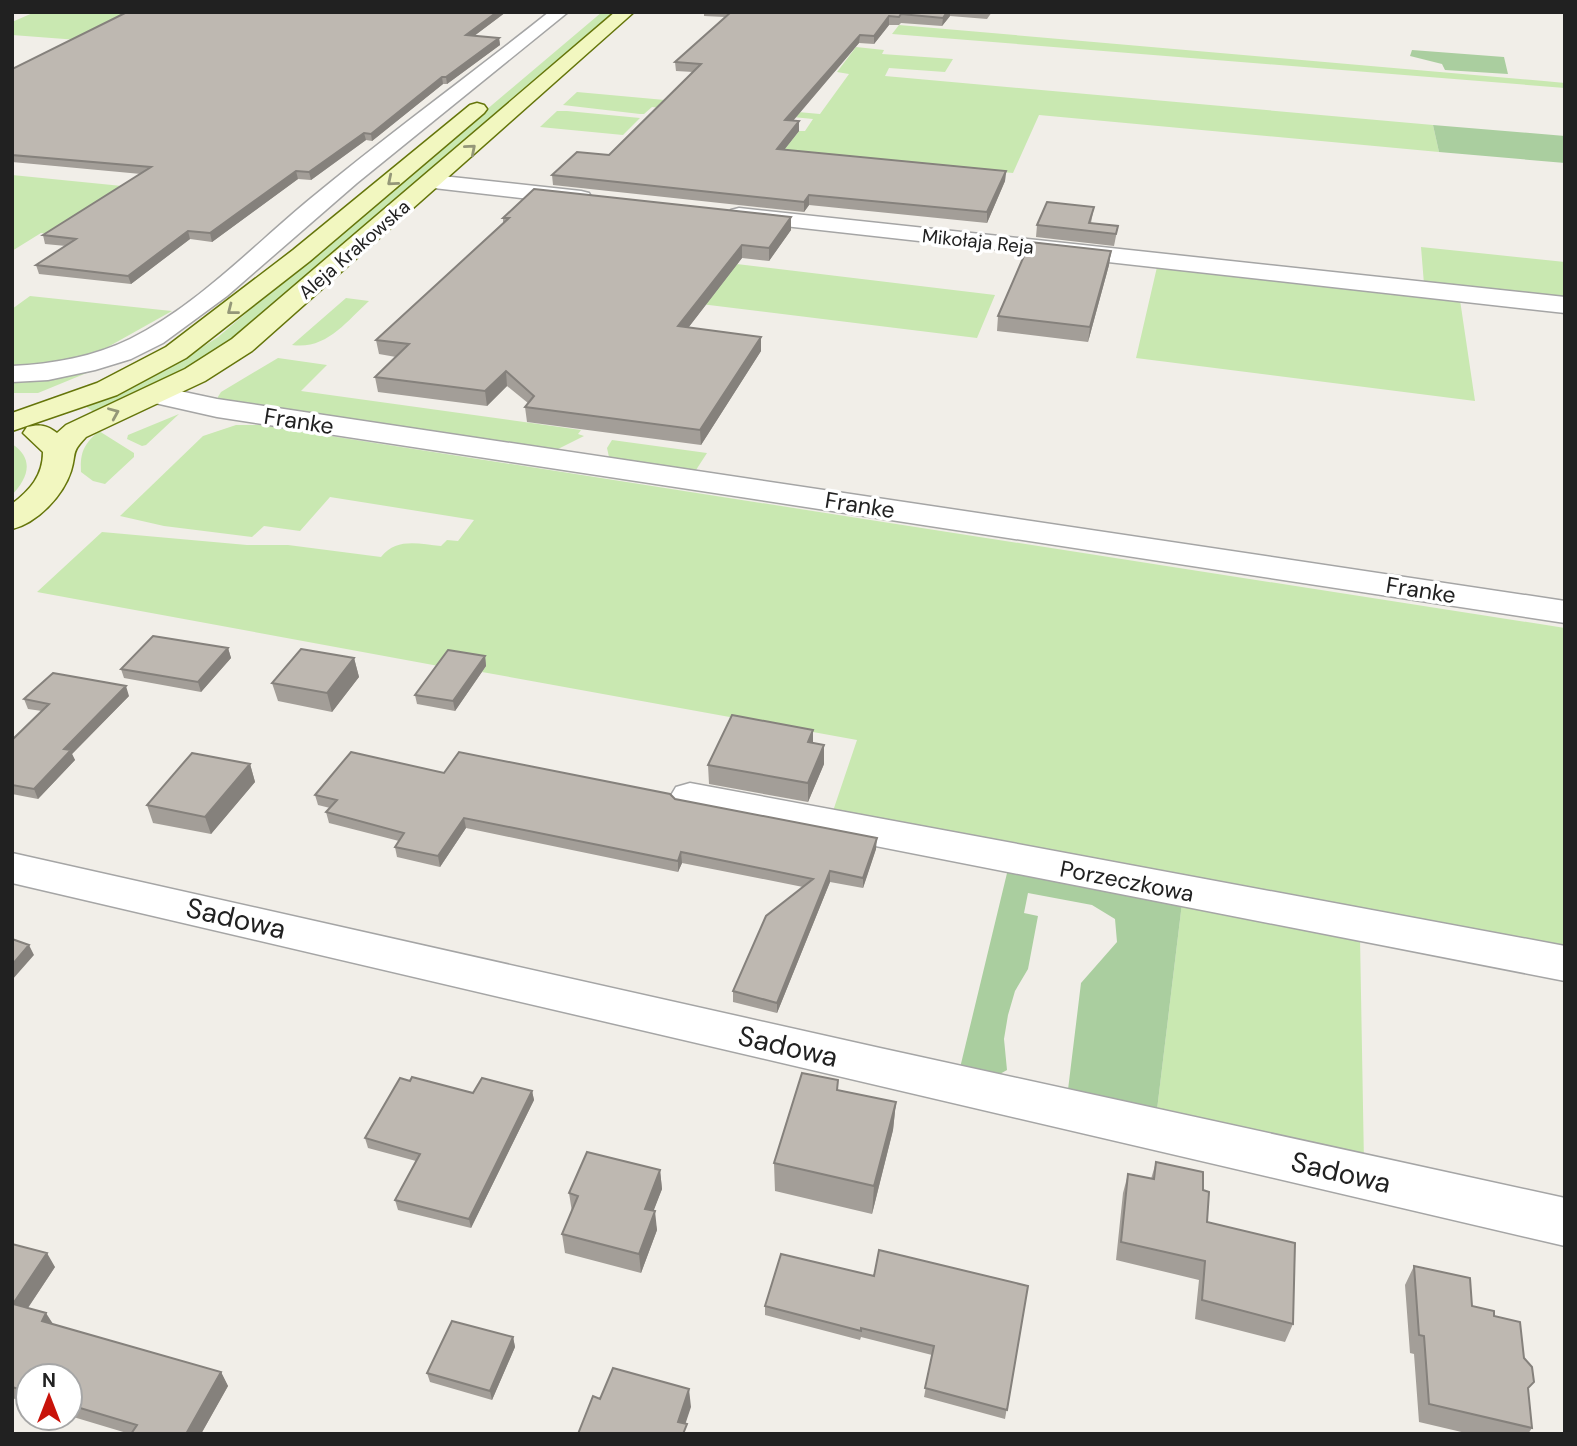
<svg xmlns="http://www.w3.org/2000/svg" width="1577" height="1446" viewBox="0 0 1577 1446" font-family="'DM Sans',sans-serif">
  <rect width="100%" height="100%" fill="#f1eee8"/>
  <path fill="#c9e8b1" d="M35,12H137L78,40L12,35V22Z
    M602,12H617L228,343L177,375L94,412L85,406L167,370L218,337Z
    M899,25L1544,81L1565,83V88L892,34Z
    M856,47L884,50L882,54L953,59L945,72L889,68L885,76L1433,125L1439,152L1039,115L1013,173L783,151L799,131H805L813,119L712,109L709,113L652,107L644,114H640L563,105L577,92L820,114L849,74L837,72Z
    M557,111H567L640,118L623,135L540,127Z
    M12,175L122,186L49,234L41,233L12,251Z
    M1421,247L1565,262V298L1424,284Z
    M644,253L995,295L977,338L611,293Z
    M1157,267L1460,300L1475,401L1136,358Z
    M30,296L162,310L172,311L106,348L62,362L12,366V309Z
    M346,298L369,301C346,322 326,350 292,345Z
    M278,358L327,365L301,391L581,430L578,434L584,436L558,449L216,400L221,392Z
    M94,370L38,393H12V382H34Z
    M179,414L146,445L142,446L127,439L128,435Z
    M236,425H260L1565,628V955L832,814L857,740L482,672L486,666L444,667L37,592L102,532L247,545H288L381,557C397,537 419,544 441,546L447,540L458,541L474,520L330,497L300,531L264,526L252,537L164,526L120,516L203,436Z
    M99,431L134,453V457L105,484L93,481L81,472C80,452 84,444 99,431Z
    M612,440L707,453L696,470L609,457L607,448Z
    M12,444C35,459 28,478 12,495Z
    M1182,903L1360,937L1364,1164L1156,1118Z"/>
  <path fill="#aace9f" d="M1412,50L1504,57L1508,74L1445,70L1442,64L1410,56Z
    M1433,125L1565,136V163L1439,152Z
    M1008,869L1182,903L1156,1118L1067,1098L1081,983L1117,942L1115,919L1092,905L1028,893L1024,913L1038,916L1028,969L1015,991L1008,1015L1004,1039L1007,1070L991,1079L959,1072Z"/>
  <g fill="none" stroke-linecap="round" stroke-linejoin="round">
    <defs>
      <path id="street" d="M549,12H568L357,183L227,296L163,343L131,359L95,370L48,380L12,382V366C53,364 93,357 130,339C198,305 253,246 310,199C388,134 470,75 549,12Z
        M433,175L581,191L589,193L592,198L589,203L581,205L425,187L422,182L425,177Z
        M739,208L1565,297V313L731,220L727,215L731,210Z
        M156,386L217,399L1565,601V623L217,417L146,401L142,395L146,389Z
        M690,783L1565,946V981L676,807L670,797L676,787Z
        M12,853L880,1048L1565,1198V1246L12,883Z"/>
      <path id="secondary" d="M615,12H634L252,351L205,381L86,437C70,454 77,452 71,471C63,496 37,523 12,529V504C30,490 43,476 43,452L23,433L27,427C40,424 47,425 57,433L66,425L185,369L232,339Z
        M477,103L484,105L487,109L484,113L310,261L186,358L117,395L12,431V413L97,383L166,347L293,250L470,105Z"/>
    </defs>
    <use href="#street" stroke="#a5a5a5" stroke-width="3"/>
    <use href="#secondary" stroke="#65750a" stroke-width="3"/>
    <use href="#street" fill="#fff" fill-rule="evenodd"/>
    <use href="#secondary" fill="#f2f7c0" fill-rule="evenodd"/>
  </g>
  <path fill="#a39e98" d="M127,12H506L474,36L499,38L500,45L447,84H443L372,141L366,140L311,180L298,179L212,242L190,239L131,284L39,274L36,265L66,246L45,244L43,235L141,174L12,162V69Z
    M704,12H992L987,19L950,16L942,26L901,23L899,25H889L874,44L859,43L793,121L799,131L784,150L1006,171L1005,181L987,223L809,205L804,212L553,185L552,175L609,155L693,72L676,71L675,62L725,17L704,16Z
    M1094,207L1091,223L1118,226L1114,246L1036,237L1037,225Z
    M503,218L791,230L769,261L742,258L688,328L761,351L701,445L527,422L525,407L528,403L507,386L487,406L378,392L375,377L396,357L379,354L376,340L503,223Z
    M1111,251L1109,265L1088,342L997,331L998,316Z
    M228,648L231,658L201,692L124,678L121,669Z
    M485,656L486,666L455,711L417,704L415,695Z
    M354,658L359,677L332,712L278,701L272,683Z
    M129,696L72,754L75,760L38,799L12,794V740L42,711L28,709L24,699Z
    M813,743L824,764L808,802L709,784L708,765Z
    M250,764L255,782L211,834L153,823L147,805Z
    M444,773L675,799L876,849L863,888L830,882L777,1013L733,1002V991L803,887L682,863L678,872L466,828L440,867L397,857L395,847L399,841L329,823L326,812L330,808L318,805L315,795Z
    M410,1081L473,1093L532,1091L534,1100L471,1228L398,1210L395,1200L416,1161L368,1148L365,1138Z
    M838,1090L896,1102L893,1130L872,1214L775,1191L774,1163Z
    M1156,1162L1203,1190L1207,1222L1293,1324L1285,1342L1195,1319L1199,1280L1116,1260L1123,1193L1128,1174L1151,1179Z
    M660,1170L662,1189L653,1211L657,1230L641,1273L565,1253L562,1234L572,1212L569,1193Z
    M12,1244L55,1267L28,1308L53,1324L221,1372L228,1386L201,1434H130L70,1416V1376H28V1403L12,1398Z
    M1414,1266L1472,1306L1494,1316L1528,1391L1532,1428L1528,1434H1470L1419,1422L1414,1354L1410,1353L1405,1285Z
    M874,1276L1028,1286L1005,1419L924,1397L932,1355L861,1337L860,1340L765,1315V1306Z
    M513,1337L515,1347L492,1400L430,1382L427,1373Z"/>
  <path fill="#85817c" d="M497,12H506L466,42V35Z
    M947,12H950V16L942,26L943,18Z
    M889,16V25L874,44V36Z
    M860,35L859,43L785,130V120Z
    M499,38L500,45L447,84L446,77Z
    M442,77L443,84L372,141L371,134Z
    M799,121V131L777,159V149Z
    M364,133L366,140L311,180L309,172Z
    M296,171L298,179L212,242L210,233Z
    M1006,171L1005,181L987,223V212Z
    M809,195V205L804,212V202Z
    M791,217V230L769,261V248Z
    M188,231L190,239L131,284L128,276Z
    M742,245V258L678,341V326Z
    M1111,251L1109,265L1088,342L1090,327Z
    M761,337V351L701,445L700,430Z
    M506,371L507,386L487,406L485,391Z
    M228,648L231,658L201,692L198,682Z
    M485,656L486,666L455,711L453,701Z
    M354,658L359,677L332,712L327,693Z
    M126,686L129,696L72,754L75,760L38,799L34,789L64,749Z
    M813,730V748L808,742Z
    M824,745V764L808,802V783Z
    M250,764L255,782L211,834L205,817Z
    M464,818L466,828L440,867L438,856Z
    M877,838L876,849L863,888V878Z
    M681,852L682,863L678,872V861Z
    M830,871V882L777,1013V1003Z
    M29,945L34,955L12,980V965Z
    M532,1091L534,1100L471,1228L469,1219Z
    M896,1102L893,1130L872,1214L874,1186Z
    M660,1170L662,1189L647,1228L645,1209Z
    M655,1211L657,1230L641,1273L639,1254Z
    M47,1253L55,1267L21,1318L13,1304Z
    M46,1313L55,1327L42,1321Z
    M513,1337L515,1347L492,1400L490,1391Z
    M221,1372L228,1386L201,1434H186Z
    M689,1389L691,1407L682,1434L678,1422Z"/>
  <path fill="#beb8b1" stroke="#85817c" stroke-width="2" d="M127,12H497L466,35L499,38L446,77H442L371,134L364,133L309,172L296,171L210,233L188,231L128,276L36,265L76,239L43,235L151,167L12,155V69Z
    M731,12H947L943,18L901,14L899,17L889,16L874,36L860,35L785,120L799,121L777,149L1006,171L987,212L809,195L804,202L552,175L577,152L609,155L701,64L675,62Z
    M534,189L791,217L769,248L742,245L678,326L761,337L700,430L525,407L534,396L506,371L485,391L375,377L409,344L376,340L509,218H503Z
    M1047,202L1094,207L1089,223L1118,226L1116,234L1037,225Z
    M1030,242L1111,251L1090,327L998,316Z
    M153,636L228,648L198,682L121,669Z
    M301,649L354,658L327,693L272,683Z
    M448,650L485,656L453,701L415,695Z
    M53,673L126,686L64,749L71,750L34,789L12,785V740L49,704L24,699Z
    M732,715L813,730L808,742L824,745L808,783L708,765Z
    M351,752L444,773L459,752L670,794L675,799L877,838L863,878L830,871L777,1003L733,991L766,916L813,879L681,852L678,861L464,818L438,856L395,847L404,833L326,812L337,800L315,795Z
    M192,753L250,764L205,817L147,805Z
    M12,939L29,945L12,965Z
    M802,1073L838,1080L837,1090L896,1102L874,1186L774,1163Z
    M412,1077L473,1093L482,1078L532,1091L469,1219L395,1200L420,1154L365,1138L400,1078L410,1081Z
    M587,1152L660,1170L645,1209L655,1211L639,1254L562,1234L578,1196L569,1193Z
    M1156,1162L1203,1172V1190L1209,1192L1207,1222L1295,1243L1293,1324L1202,1300L1205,1261L1121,1242L1128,1174L1154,1179Z
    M12,1244L47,1253L13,1304L46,1313L42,1321L221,1372L186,1434H131L137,1425L70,1405V1376H28V1392L12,1387Z
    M879,1250L1028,1286L1007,1410L925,1388L934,1346L861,1328V1331L765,1306L781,1254L874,1276Z
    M1414,1266L1470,1278L1472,1306L1494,1311V1316L1520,1322L1524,1358L1532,1367L1534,1382L1528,1388L1532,1428L1429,1404L1424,1336L1419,1335Z
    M452,1321L513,1337L490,1391L427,1373Z
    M613,1368L689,1389L678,1422L687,1424L683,1434H578L593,1396L600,1399Z"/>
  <defs><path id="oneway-chevron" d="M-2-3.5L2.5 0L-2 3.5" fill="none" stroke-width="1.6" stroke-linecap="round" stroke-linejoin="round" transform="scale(1.75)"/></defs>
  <g stroke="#949778">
    <use href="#oneway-chevron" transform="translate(471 149) rotate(-41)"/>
    <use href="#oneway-chevron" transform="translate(392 181) rotate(140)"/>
    <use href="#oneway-chevron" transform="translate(232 310) rotate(142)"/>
    <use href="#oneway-chevron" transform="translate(114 413) rotate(-23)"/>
  </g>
  <g text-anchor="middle" stroke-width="7" stroke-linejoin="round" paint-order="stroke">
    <g font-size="19" fill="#212121" stroke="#fff">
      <text transform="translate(978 241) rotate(6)" y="7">Mikołaja Reja</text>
      <text transform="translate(354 249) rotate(-41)" y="7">Aleja Krakowska</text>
    </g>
    <g font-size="23" fill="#212121" stroke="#fff">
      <text transform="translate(299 421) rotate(9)" y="8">Franke</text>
      <text transform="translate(860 505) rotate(9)" y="8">Franke</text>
      <text transform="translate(1421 590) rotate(9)" y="8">Franke</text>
      <text transform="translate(1127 881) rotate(11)" y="8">Porzeczkowa</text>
    </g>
    <g font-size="28" fill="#212121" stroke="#fff">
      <text transform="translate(236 918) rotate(13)" y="10">Sadowa</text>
      <text transform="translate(788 1046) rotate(13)" y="10">Sadowa</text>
      <text transform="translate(1341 1172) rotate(13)" y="10">Sadowa</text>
    </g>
  </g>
  <rect width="1577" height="1446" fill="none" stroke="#212121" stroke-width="28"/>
  <g transform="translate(49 1397)"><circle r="33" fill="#ffffff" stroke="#a6a6a6" stroke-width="2"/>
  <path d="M0-5L12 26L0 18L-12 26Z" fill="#c8130a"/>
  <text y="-10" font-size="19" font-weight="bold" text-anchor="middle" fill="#212121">N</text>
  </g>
</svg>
